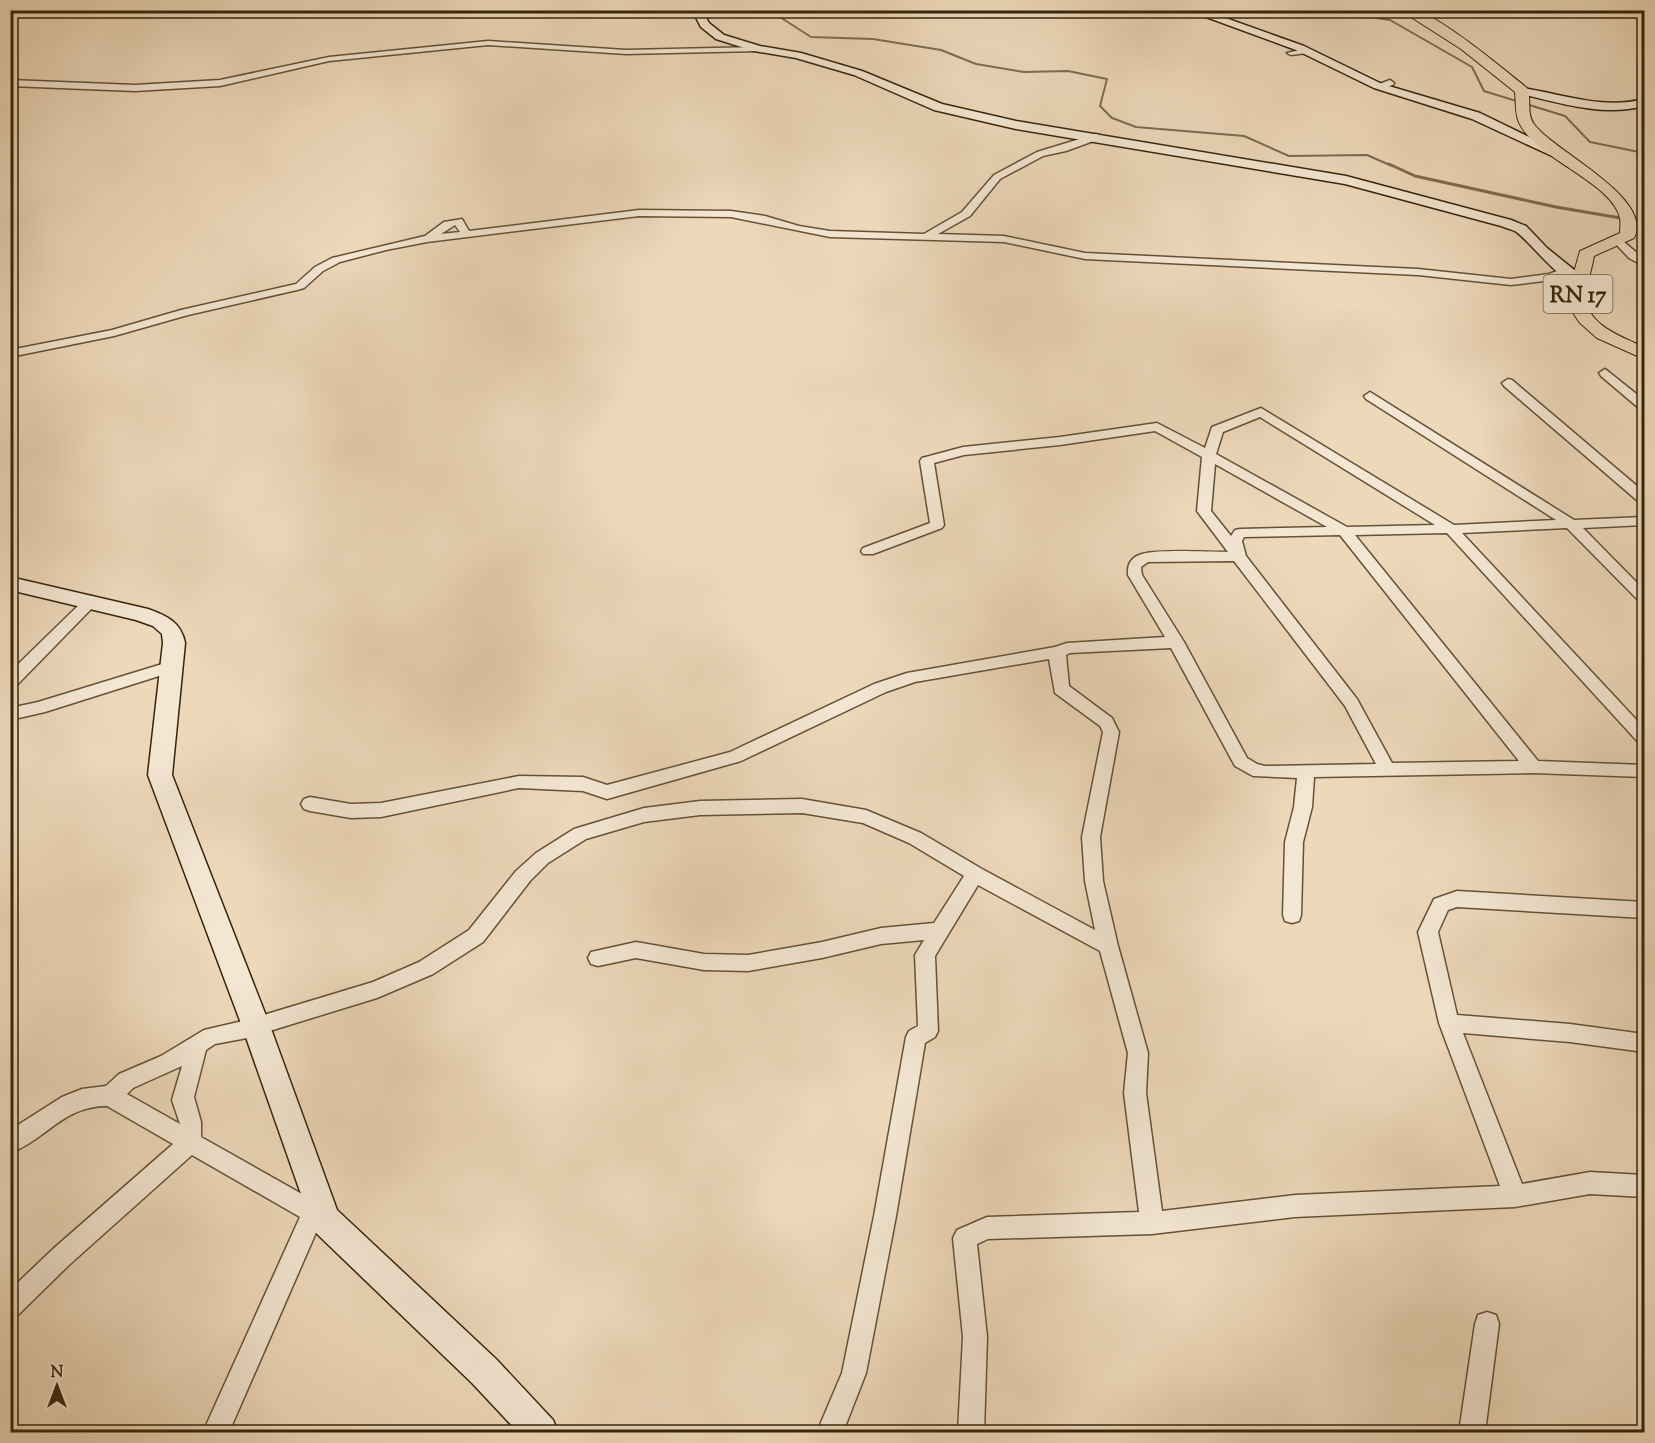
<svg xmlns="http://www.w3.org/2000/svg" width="1655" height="1443" viewBox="0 0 1655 1443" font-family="'Sorts Mill Goudy',serif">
  <rect width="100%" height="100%" fill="#edd8ba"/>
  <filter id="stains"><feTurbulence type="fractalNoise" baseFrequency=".00333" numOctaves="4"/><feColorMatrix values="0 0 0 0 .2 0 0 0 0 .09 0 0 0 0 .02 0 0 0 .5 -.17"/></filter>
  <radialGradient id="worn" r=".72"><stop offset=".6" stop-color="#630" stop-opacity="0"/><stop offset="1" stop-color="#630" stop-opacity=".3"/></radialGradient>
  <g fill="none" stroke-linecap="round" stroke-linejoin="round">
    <path stroke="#7f6c50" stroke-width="2" d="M769,10L811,37L873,39L941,50L976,64L1024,72L1068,71L1107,79L1100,106L1112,118L1136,127L1244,136L1289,156L1367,155L1392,166
      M1326,10L1390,20L1472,67L1484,91L1565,116L1590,142L1644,153"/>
    <path stroke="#7f6c50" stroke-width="3" d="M1389,164L1415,176L1556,207L1644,222"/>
    <defs>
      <path id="street" d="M488,41L626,50L758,47L762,49L758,51L626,54L488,45L329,61L220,86L135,91L10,86V80L135,85L220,80L329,57Z
        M1304,49L1308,51L1307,53L1291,55L1287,53Z
        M1390,80L1394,83L1393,85L1378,89L1374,86Z
        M1096,134L1099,135V139L1066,151L1043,156L1000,179L970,216L938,234L1004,236L1085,253L1418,269L1511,279L1549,274L1568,267L1573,270L1551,280L1511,285L1418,275L1085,259L1004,242L830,237L731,217L639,216L427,242L386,250L340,262L323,271L304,288L297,290L188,315L114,336L10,357V350L112,330L181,310L296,284L315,267L332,258L425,236L444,222L462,219L469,231L639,210L731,211L765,216L799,226L830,231L924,234L962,212L994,175L1037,152ZM455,225L460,232L441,234Z
        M1617,236L1644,259V266L1629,258L1613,241V237Z
        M1605,369L1644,400V410L1640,409L1601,376L1599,373Z
        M1508,379L1512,380L1644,492V503L1639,502L1504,386L1502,383Z
        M1370,392L1574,520L1644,517V525L1583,528L1644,590V603L1639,601L1567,528L1462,533L1644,728V744L1638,742L1447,533L1355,535L1538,761L1644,765V777L1533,773L1314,777L1312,807L1303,842L1301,915L1299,921L1292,923L1285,921L1283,915L1285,842L1294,807L1297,778L1253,776L1235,766L1171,648L1070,653L1066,655L1069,686L1112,718L1119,732L1100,837L1103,881L1118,946L1148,1053L1146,1093L1162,1211L1295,1195L1500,1186L1439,1023L1418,932L1434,899L1457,891L1644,902V918L1457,907L1448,910L1438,932L1457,1015L1570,1024L1644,1034V1052L1570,1042L1463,1033L1522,1184L1590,1172L1644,1175V1197L1590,1194L1515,1207L1295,1217L1152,1234L988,1239L977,1244L987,1337L984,1432H958L963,1337L953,1238L957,1230L987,1217L1139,1212L1124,1093L1128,1053L1100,951L978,885L935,956L938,1031L935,1037L925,1043L896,1216L866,1373L843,1432H817L842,1373L874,1216L906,1037L909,1031L918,1026L915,955L924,940L881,944L822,958L748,971L704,970L636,958L598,966L591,964L588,958L591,952L636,942L704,954L748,955L822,942L881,928L934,923L964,876L909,843L863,823L802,813L700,815L644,822L586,839L548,863L530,881L483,942L433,974L377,998L247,1038L215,1044L206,1050L194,1097L201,1122V1137L332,1211L335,1219L332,1227L324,1230L318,1228L229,1432H203L300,1217L192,1155L69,1265L18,1315L10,1319V1290L53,1249L173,1144L107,1106C63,1106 47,1139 10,1153V1130L62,1097L82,1089L106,1086L119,1074L161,1056L204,1030L247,1020L373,982L419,962L469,930L516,871L536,853L574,829L644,808L700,801L802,799L866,810L921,833L982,869L1095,930L1085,881L1082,837L1103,732L1100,726L1055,693L1049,659L915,682L886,692L741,761L607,799L583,791L519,788L381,817L351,818L310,811L304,809L301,804L304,799L310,797L351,804L381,803L519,776L583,777L607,785L730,752L874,684L907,673L1055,647L1067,643L1165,637L1128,575C1127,565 1131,557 1142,554C1160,549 1207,552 1228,552L1197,511L1202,457L1155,431L1060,445L964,455L934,463L944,525L942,528L873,554H863L861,551L863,548L930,523L920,461L922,458L963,447L1060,437L1157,423L1205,448L1212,427L1261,408L1454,525L1556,520L1366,399L1364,396ZM1260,417L1435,525L1347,527L1216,454L1223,432ZM1215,464L1327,527L1240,529L1235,530L1231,536L1211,511ZM1340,535L1519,761L1392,763L1357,699L1246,556L1242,541L1244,537ZM1234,561L1345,706L1376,764L1265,766L1257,764L1247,758L1184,642L1142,575L1141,567L1148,562ZM182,1066L172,1100L180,1124L127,1094L133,1088Z
        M91,596L96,598L98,601L96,604L16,686L10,687V672L86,598Z
        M172,661L178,662L180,666L178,670L45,712L10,720V708L38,702Z
        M1487,1312L1496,1315L1499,1324L1485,1432H1459L1475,1324L1478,1315Z"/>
      <path id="secondary" d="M692,10H702L709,23L724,35L760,46L801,53L862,71L942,104L1016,121L1346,176L1511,220L1526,226L1547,248L1588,281L1586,284C1564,290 1532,242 1515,231C1511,229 1505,228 1501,226L1345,184L1016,129L934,110L854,75L796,58L754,51L716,39L701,27Z
        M1187,10H1203L1304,46L1382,84L1480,113L1560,152L1554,156L1550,155L1472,119L1374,88L1296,50Z
        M1522,88C1563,94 1602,110 1644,99V106C1603,117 1559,103 1518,93V89Z
        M10,577L148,609C167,616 181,622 185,643L172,775L270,1026L337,1210L496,1359L553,1420L558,1432H518L472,1383L314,1231L242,1026L148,775L163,643L162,634L153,626L136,620L10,590Z"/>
      <path id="primary" d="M1400,10C1404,10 1409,10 1414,10C1439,15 1505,70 1527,88C1532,99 1526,113 1534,124C1553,151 1655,198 1634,238L1594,256C1592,269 1587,281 1586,293C1583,324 1622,337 1644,347V359L1597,338L1580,323L1571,310L1568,294L1580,251L1620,233C1620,228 1621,223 1620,219C1615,183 1532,158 1518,120C1515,111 1516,101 1515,92L1461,49Z"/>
    </defs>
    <use href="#street" stroke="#645236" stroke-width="3"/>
    <use href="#secondary" stroke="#37250a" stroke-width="3"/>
    <use href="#primary" stroke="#37250a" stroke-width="2"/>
    <use href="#street" fill="#f3e6d2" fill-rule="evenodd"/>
    <use href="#secondary" fill="#f3e6d2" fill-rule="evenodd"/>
    <use href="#primary" fill="#edd8ba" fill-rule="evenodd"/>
  </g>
  <g text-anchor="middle" stroke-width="4.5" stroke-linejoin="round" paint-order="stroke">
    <rect fill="#f3e6d2" stroke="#6f5f46" stroke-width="1.5" x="1543.5" y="275" width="69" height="38" rx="4.5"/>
    <g font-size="22" font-weight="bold" fill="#37250a">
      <text x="1578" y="302">RN 17</text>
    </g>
  </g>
  <rect width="1655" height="1443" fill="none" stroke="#edd8ba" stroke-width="36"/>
  <rect x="12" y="12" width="1631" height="1419" fill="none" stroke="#37250a" stroke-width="3"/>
  <rect x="18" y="18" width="1619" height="1407" fill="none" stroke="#37250a" stroke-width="1.5"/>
  <g transform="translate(57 1386)" stroke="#f3e6d2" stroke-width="4.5" paint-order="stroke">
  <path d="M0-4.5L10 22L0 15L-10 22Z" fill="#37250a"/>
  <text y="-9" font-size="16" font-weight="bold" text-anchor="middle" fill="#37250a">N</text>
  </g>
  <rect width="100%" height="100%" filter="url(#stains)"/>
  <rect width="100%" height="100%" fill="url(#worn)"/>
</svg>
